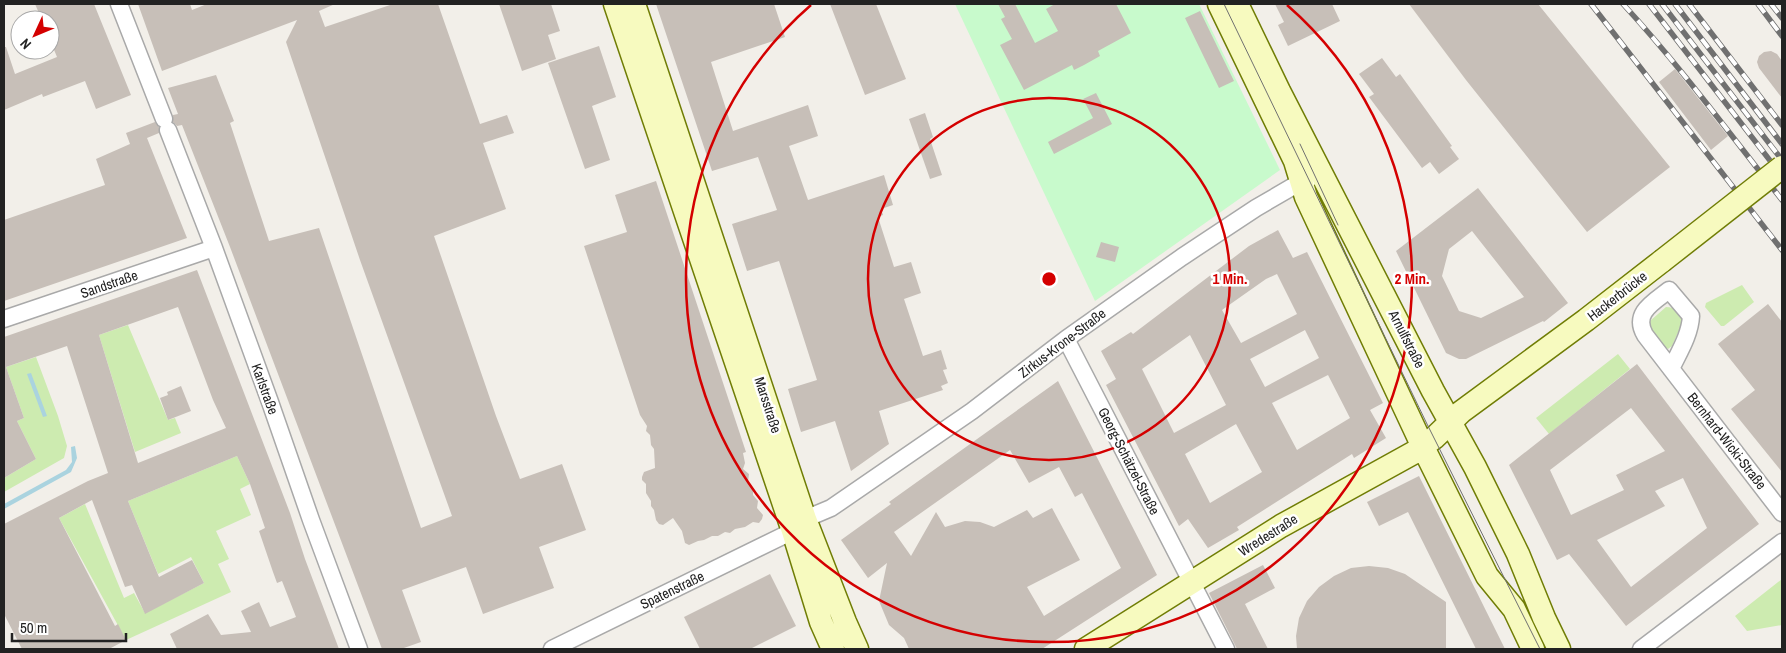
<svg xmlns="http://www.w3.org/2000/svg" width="1786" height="653" viewBox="0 0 1786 653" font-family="'Archivo Narrow',sans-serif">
  <rect width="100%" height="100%" fill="#f2efe9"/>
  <path fill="#cdebb0" d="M1742,285L1754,302L1724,326H1721L1705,307L1706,303Z
    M1666,307C1675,307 1680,313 1683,321L1672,346L1668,349C1659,344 1649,331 1650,321Z
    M128,325L168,420L175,418L181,433L135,452L99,335Z
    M1618,354L1630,369L1549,434L1536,418Z
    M36,357L58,416L67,446L64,458L4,492V478L36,459L17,421L24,418L6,367Z
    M237,456L250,484L240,489L251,515L216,531L229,559L218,564L231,592L126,640L59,518L85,504L124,598L134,593L145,613L204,583L191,557L158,574L128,501Z
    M1782,579V625L1747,631L1735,616Z"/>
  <path fill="#c8facc" d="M955,4H1199L1280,170L1095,301Z"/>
  <path fill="#aad3df" d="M31,373L47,416L43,417L27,374Z
    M75,446L77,458L71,472L4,509V504L66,470L72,462L71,447Z"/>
  <path fill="#c7bfb8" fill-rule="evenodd" d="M35,4H94L131,95L96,109L85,81L43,97L42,94L4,110V47H6L15,74L57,57L50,40V20H42Z
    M138,4H190L192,10L207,4H335L319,11L325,27L393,4H438L480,124L507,115L514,133L483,143L506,209L434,236L496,416L520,479L562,464L586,530L539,547L554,588L483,614L466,567L402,590L421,642L401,649H382L230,247L182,125L177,126L173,122V115L178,114L168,88L216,75L234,121L230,123L269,241L319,228L421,528L452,516L360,260L286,42L297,20L162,71Z
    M499,4H551L560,31L548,35L556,59L522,71Z
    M656,4H774L785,37L711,62L733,131L808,105L818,136L789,146L808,200L884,175L893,205L881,209L883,215L878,217L894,267L911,262L921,293L904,299L923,356L941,350L947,369L943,370L948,383L941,386L943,390L879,411L889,444L851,471L835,421L801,432L788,389L817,380L779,261L747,271L732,224L777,210L758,157L712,171Z
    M830,4H876L906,79L865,95Z
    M998,4H1015L1035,43L1058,31L1046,9L1055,4H1116L1131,33L1098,51L1100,56L1084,65L1074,70L1072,65L1024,90L1000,45L1012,39L1001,19L1005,17Z
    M1275,4H1332L1340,21L1288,46L1278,25L1284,22Z
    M1409,4H1538L1670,167L1587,232L1466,80Z
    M1200,11L1234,81L1219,88L1185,18Z
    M599,46L616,97L592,106L610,160L585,169L548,63Z
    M1771,51L1777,54L1782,61V98L1759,68L1757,62L1759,56L1764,52Z
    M1382,58L1396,77L1400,74L1452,146L1450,147L1459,159L1439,174L1430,162L1422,168L1369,97L1374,94L1359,74Z
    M1675,69L1728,136L1711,150L1659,82Z
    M1096,93L1112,124L1054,154L1048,142L1093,118L1083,99Z
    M925,113L933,137L930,139L942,175L930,179L909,119Z
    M155,122L159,127V133L147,138L187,238L4,301V220L105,185L96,159L130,144L126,133Z
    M656,181L746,452L743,453L745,463L743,469L749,474L748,482L753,488V495L758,501L757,508L763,515L762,519L759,523L753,522L745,527L735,529L730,533L725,532L718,536H712L704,540L698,541L689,545L685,543L682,531L673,518L663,525L659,524L656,520L654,510L651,506V501L646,493V484L642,480V477L644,472L655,468L654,449L651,445L650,435L646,431L647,426L640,415L584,246L627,232L615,195Z
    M1478,188L1568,303L1544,322L1543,321L1466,359H1459L1446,353L1396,251ZM1472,231L1524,297L1481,318L1459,311L1442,276L1449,249Z
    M1278,230L1293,258L1307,252L1383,403L1370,410L1386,438L1354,458L1352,454L1237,527L1239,530L1208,548L1188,519L1179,526L1106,385L1116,379L1101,351L1131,332L1133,334L1249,246ZM1277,274L1297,314L1241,343L1222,310L1266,279ZM1305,330L1319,358L1265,387L1250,359ZM1190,335L1226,405L1174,433L1142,369ZM1328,375L1350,418L1297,450L1272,403ZM1236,424L1262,472L1210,503L1185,454Z
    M1101,242L1119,247L1115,262L1096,257Z
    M197,270L290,513L305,559L339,649H177L170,634L208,614L221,635L251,632L241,611L259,602L270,627L296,617L282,581L277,583L273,572L259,531L265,528L250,484L237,456L128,501L159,577L192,560L204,583L145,614L132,585L125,587L92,500L59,518L115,626L118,624L126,640L109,649H22L4,614V524L88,481L108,473L67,346L6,367L24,418L17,421L36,459L4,478V337ZM178,307L213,400L226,428L138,463L99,335Z
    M1768,304L1782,322V472L1731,409L1755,390L1718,344Z
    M1637,364L1759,524L1626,626L1569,554L1557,560L1509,465ZM1631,408L1665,451L1616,475L1624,490L1571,515L1550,470ZM1683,478L1707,528L1631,587L1597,540L1665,506L1655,491Z
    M1058,381L1157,575L1042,649H909L904,638L889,625L879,601L887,563L868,578L841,540L891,504L889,502ZM1010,450L1029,483L1059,467L1075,497L1082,493L1121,568L1044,616L1027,587L1080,560L1052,508L1033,518L1027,510L994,527L980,522L965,521L945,527L936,512L911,556L894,532Z
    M181,386L191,411L168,420L160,398L168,395L167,392Z
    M1419,476L1505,649H1476L1408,512L1379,526L1367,502Z
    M1263,565L1275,588L1245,604L1268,649H1237L1209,593Z
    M1369,566L1388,568L1405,574L1446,602V649H1297L1296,636L1299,618L1307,601L1319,587L1334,576L1351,568Z
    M770,574L796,626L750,649H700L684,617Z"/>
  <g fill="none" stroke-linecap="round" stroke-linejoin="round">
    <defs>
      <path id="street" d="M119,4L164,119
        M168,130L214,248L270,402L311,520L359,649
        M4,319L214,248
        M1066,339L1226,649
        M1671,369C1679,352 1690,335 1691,316L1669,290C1654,302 1632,313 1645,335L1782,513
        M805,519L831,508L972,411L1066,339L1182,257L1256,208L1292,187L1310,178
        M552,649L793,531
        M1641,649L1782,542"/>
      <path id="secondary" d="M615,4L793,531L821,622L833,649
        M634,4L805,519L845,622L857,649
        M1219,4L1295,161L1306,197L1423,447L1487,576L1514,609L1533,649
        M1237,4L1279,91L1433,391L1475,467L1518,554L1544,618L1559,649
        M1086,649L1281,526L1415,452L1434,438L1461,412L1586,320L1662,261"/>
    </defs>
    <use href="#street" stroke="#a9a9a9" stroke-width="19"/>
    <use href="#secondary" stroke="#707d05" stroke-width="25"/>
    <use href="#street" stroke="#fff" stroke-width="16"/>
    <use href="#secondary" stroke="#f7fabf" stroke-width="22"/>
    <path stroke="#707070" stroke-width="1" d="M1224,4L1427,424L1540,649
      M1300,144L1338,225"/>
    <defs>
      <path id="rail" d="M1591,4L1782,250
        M1623,4C1680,66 1730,134 1782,200
        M1649,4L1782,176
        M1662,4L1782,160
        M1675,4L1782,144
        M1689,4L1782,125
        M1758,4L1782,36
        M1771,4L1782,18"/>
    </defs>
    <use href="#rail" stroke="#707070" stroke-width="5.5"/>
    <use href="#rail" stroke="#fff" stroke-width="4" stroke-dasharray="11" stroke-linecap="butt"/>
    <defs>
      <path id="secondary-bridge" d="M1662,261L1782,167"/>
    </defs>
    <use href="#secondary-bridge" stroke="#707d05" stroke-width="25" stroke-linecap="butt"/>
    <use href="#secondary-bridge" stroke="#f7fabf" stroke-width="22"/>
  </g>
  <g fill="none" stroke="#d40000" stroke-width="2.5">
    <circle cx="1049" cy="279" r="181"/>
    <path d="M1287 5A363 363 0 1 1 811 5"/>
  </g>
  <g text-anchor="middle" stroke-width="5" stroke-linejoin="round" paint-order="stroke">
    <g font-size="14" fill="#222" stroke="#fff">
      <text transform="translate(109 284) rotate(-19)" y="5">Sandstraße</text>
      <text transform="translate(1617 296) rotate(-38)" y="5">Hackerbrücke</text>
      <text transform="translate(1407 339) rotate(63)" y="5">Arnulfstraße</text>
      <text transform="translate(1062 343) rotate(-37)" y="5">Zirkus-Krone-Straße</text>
      <text transform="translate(265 389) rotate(70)" y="5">Karlstraße</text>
      <text transform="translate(768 405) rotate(72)" y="5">Marsstraße</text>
      <text transform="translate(1727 441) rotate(52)" y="5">Bernhard-Wicki-Straße</text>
      <text transform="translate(1129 461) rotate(63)" y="5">Georg-Schätzel-Straße</text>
      <text transform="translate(1268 535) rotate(-32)" y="5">Wredestraße</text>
      <text transform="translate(672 590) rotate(-26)" y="5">Spatenstraße</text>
    </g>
  </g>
  <circle cx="1049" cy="279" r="8" fill="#d40000" stroke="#fff" stroke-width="2.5"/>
  <g font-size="15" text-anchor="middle" font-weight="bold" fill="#d40000" stroke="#fff" stroke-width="5" stroke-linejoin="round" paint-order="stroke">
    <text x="1230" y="284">1 Min.</text>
    <text x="1412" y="284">2 Min.</text>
  </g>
  <rect width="1786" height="653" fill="none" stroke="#222222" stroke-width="10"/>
  <g transform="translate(35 35) rotate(226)"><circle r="24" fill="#ffffff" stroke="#a7a7a7"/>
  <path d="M0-4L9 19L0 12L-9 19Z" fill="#d40000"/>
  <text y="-8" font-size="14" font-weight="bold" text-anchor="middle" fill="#222222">N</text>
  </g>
  <path d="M12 633v8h114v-8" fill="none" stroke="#222222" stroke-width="2.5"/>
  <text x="20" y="633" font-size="15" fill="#222222" stroke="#ffffff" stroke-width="4" paint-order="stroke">50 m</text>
</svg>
